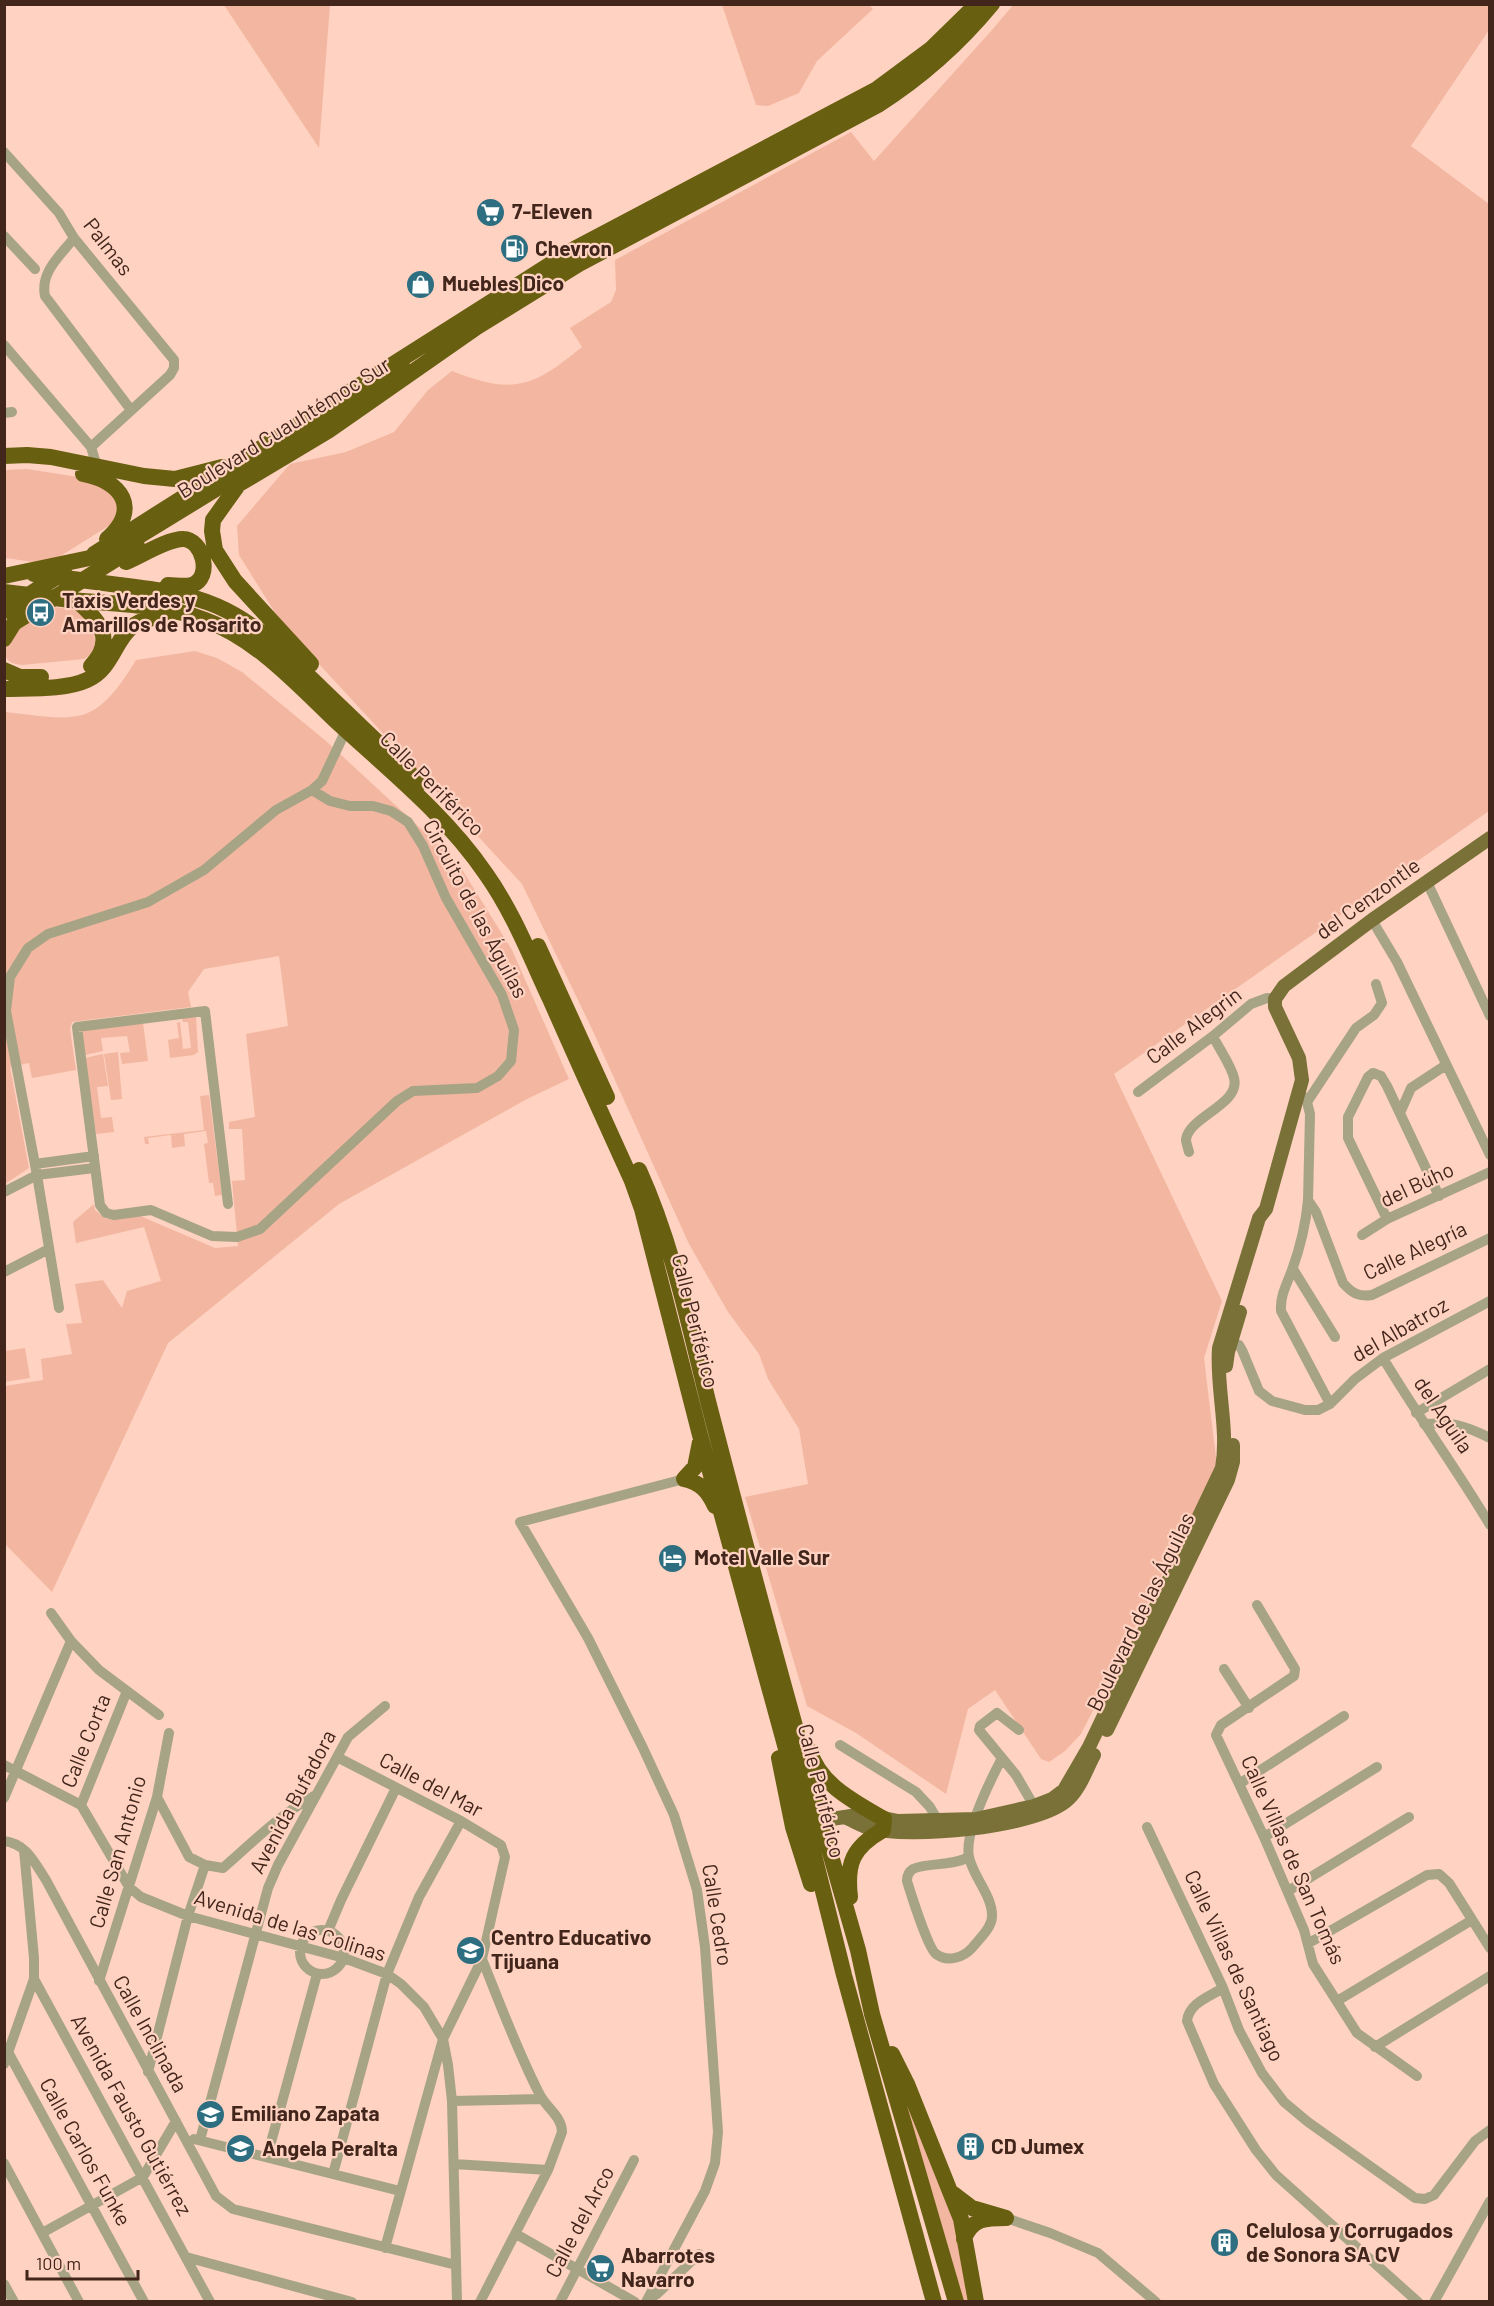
<svg xmlns="http://www.w3.org/2000/svg" width="1494" height="2306" viewBox="0 0 1494 2306" font-family="Barlow,sans-serif">
  <rect width="100%" height="100%" fill="#ffd2c1"/>
  <path fill="#f3b7a1" d="M868,4L873,9L817,61L799,93L768,106L756,105L722,5Z
    M224,5H330L319,148Z
    M1013,5H1489V30L1411,146L1489,204V811L1114,1074L1222,1301L1204,1358L1217,1466L1081,1734L1065,1751L1049,1762L1041,1759L995,1690L968,1709L946,1794L856,1733L807,1706L745,1497L808,1484L799,1429L768,1379L759,1354L728,1312L689,1244L591,1027L522,884L282,624L239,555L237,526L290,464L346,452L394,432L428,390L452,371C513,395 532,388 582,347L570,328L611,302L616,290L615,260L851,132L874,161L992,30Z
    M27,469L97,480L116,494L121,513L110,525L51,562L41,563L5,558V470Z
    M51,607C84,610 89,611 96,644L90,655L84,659L22,665C14,664 5,662 5,653C3,632 36,617 51,607Z
    M195,651L217,658L242,672L326,741L458,863L512,950L569,1079L527,1099L339,1204L168,1343L52,1592L5,1544V1386L43,1380L41,1359L72,1354L66,1324L82,1323L75,1284L103,1280L122,1308L127,1291L161,1281L144,1227L76,1243L73,1222L94,1204L95,1210L106,1219L138,1215L215,1248L238,1246L232,1181L245,1180L242,1129H229V1122L255,1117L246,1034L288,1026L279,956L204,969L188,992L191,1007L72,1022L70,1029L76,1070L32,1078L29,1063L10,1067L29,1168L5,1184V712C78,720 94,729 136,660Z
    M196,1017L198,1052L194,1055L170,1058L168,1040L179,1038L177,1023L180,1022L183,1049L191,1048L188,1022H183L182,1018Z
    M143,1023L148,1061L122,1064L120,1053L130,1052L127,1036L101,1038L103,1051L85,1055L82,1031Z
    M118,1052L122,1099L111,1100L104,1054Z
    M103,1054L108,1086L97,1087L101,1118L112,1117L114,1132L96,1134L85,1058Z
    M209,1095L222,1195L215,1196L213,1183H209L204,1144L208,1143L206,1131L184,1134L185,1146L172,1148L171,1135L148,1138L149,1144H145L144,1137L204,1130L200,1096Z
    M25,1348L30,1378L5,1382V1351Z
    M889,2057L937,2173L958,2235L971,2301H959Z"/>
  <g fill="none" stroke-linecap="round" stroke-linejoin="round">
    <path stroke="#a7a385" stroke-width="10" d="M4,152L59,213L74,238L174,360V368L170,375L91,447
      M4,236L35,269
      M74,238C60,256 40,272 45,296L131,410
      M4,345L91,447L98,470
      M4,413L12,412
      M1427,882L1490,1016
      M1372,920L1397,962L1490,1155
      M1138,1092L1213,1036L1251,1004L1267,998L1275,999
      M1300,1092L1307,1102L1310,1114L1308,1200C1306,1223 1300,1248 1292,1270C1287,1284 1280,1295 1281,1311L1330,1404
      M1307,1102L1356,1028L1374,1015L1382,1003L1376,984
      M1400,1113L1411,1088L1446,1065
      M1189,1152C1188,1148 1186,1143 1186,1139C1190,1116 1241,1104 1234,1078C1231,1065 1219,1049 1213,1036
      M35,1164L94,1156
      M4,1192L37,1175L94,1168
      M1308,1200L1316,1212L1343,1283C1352,1293 1358,1297 1372,1295L1490,1238
      M228,1204L205,1011L77,1027L100,1205L106,1213L114,1215L151,1210L212,1236L237,1237L260,1229L397,1101L413,1091L477,1088L498,1076L511,1061L514,1030L502,995L446,898L423,846L408,822L391,811L373,806H350L330,801L312,790
      M1387,1219L1348,1138V1117L1368,1077L1373,1073L1381,1076L1387,1086L1439,1196
      M1362,1235L1387,1219L1490,1172
      M1293,1269L1335,1337
      M4,1272L49,1249
      M59,1308L37,1175L6,1011L10,977L28,948L48,934L148,902L204,870L276,810L312,790L322,781L346,730
      M1231,1342L1239,1345L1242,1350L1259,1391L1272,1401L1305,1410H1318L1330,1404L1355,1379L1383,1358L1490,1301
      M1383,1358C1417,1415 1456,1468 1490,1525
      M1416,1413L1490,1369
      M1424,1424C1452,1422 1464,1425 1490,1438
      M1257,1605L1295,1669L1294,1676L1221,1725L1216,1735L1264,1837L1304,1930L1313,1964L1357,2033L1417,2076
      M51,1613L71,1641L99,1670L159,1715
      M1224,1669L1249,1708
      M1019,1730L997,1713L980,1726L979,1730L1016,1775L1034,1806
      M840,1745L916,1792L930,1807L938,1821
      M337,1757L461,1821L501,1845L505,1857L482,1959L443,2039L385,2248
      M4,1765L81,1805L129,1887L141,1897L188,1916L344,1958L387,1974L401,1984L424,2007L443,2039L448,2065L452,2101L457,2302
      M1239,1784L1344,1716
      M157,1797L189,1857L205,1865L223,1868C253,1842 281,1813 316,1795
      M4,1798L71,1641
      M81,1805L127,1691
      M1147,1827L1223,1988L1239,2030L1262,2073L1284,2102L1308,2122L1415,2198L1425,2199L1434,2195L1475,2141L1490,2130
      M1264,1837L1377,1767
      M4,1841C27,1844 34,1862 46,1880L216,2196L233,2209L456,2265
      M969,1857C950,1867 928,1862 913,1869C908,1872 907,1876 907,1881C911,1894 928,1948 936,1954C948,1963 964,1957 972,1948C979,1939 991,1929 992,1917C993,1896 973,1877 969,1857C964,1833 990,1781 1002,1758
      M1288,1891L1409,1817
      M300 1952a22 22 0 1 1 44 0a22 22 0 1 1-44 0Z
      M328,1931L341,1900L396,1788
      M1309,1943L1427,1875L1439,1874L1449,1883L1490,1948
      M34,1979L210,2302
      M99,1981L157,1797L169,1733
      M1223,1988C1209,1997 1189,2003 1187,2021L1214,2084L1256,2150L1276,2175L1418,2302
      M1337,2001L1472,1920
      M1375,2047L1490,1976
      M8,2052L144,2302
      M4,2064L34,1979V1958L24,1850
      M148,2072L188,1916L205,1865
      M452,2101L542,2099
      M194,2139L400,2191
      M200,2140L268,1888L278,1865L348,1737L385,1706
      M267,2157L317,1974
      M4,2163L79,2302
      M454,2164L548,2170
      M333,2174L387,1974L419,1897L461,1821
      M1006,2218L1050,2233L1098,2253L1156,2302
      M42,2233L143,2177L176,2121
      M516,2234L635,2302
      M186,2257L352,2302
      M4,2284L14,2302
      M647,2300L657,2294L699,2254
      M480,2302L548,2170L562,2132C562,2116 545,2107 539,2093C517,2050 500,2004 482,1959
      M560,2302L634,2160
      M646,2302L705,2191L715,2163L718,2132L705,1947L697,1890L674,1815L643,1748L588,1638L520,1522L684,1479
      M1434,2302L1490,2201"/>
    <path stroke="#797137" stroke-width="14" d="M1226,1366L1228,1352L1240,1312
      M1107,1730L1228,1480L1233,1462V1445
      M844,1817C852,1820 860,1825 869,1828C910,1839 1031,1828 1065,1802C1079,1792 1086,1770 1094,1755
      M812,1822L864,1814L898,1821L976,1819L1034,1806L1052,1799L1064,1790L1089,1747L1222,1468C1229,1429 1216,1388 1219,1348L1259,1218L1266,1209L1302,1080L1299,1058L1275,1007V999L1284,986L1372,920L1490,838"/>
    <path stroke="#695f10" stroke-width="16" d="M4,456L27,455L51,457L144,476L175,479L222,467
      M83,474C122,481 141,509 107,539
      M238,485L213,520L212,531L215,550L235,581L311,664
      M229,490L328,431L477,327L579,264L878,105C922,77 959,44 992,4
      M94,554L576,248L877,89L931,49L977,4
      M126,562C141,556 167,539 183,539C203,539 213,578 192,585C185,587 175,585 168,585
      M119,585C152,589 187,593 217,606C259,624 288,657 321,688C354,720 387,751 420,783
      M71,600C115,604 164,604 205,620C257,639 298,685 337,722C389,770 446,815 486,874C513,912 530,956 550,999C577,1060 604,1120 632,1181L642,1209L700,1435L803,1811
      M76,600C98,619 117,639 91,666
      M4,611L64,572
      M4,639L14,623L137,546
      M4,670L20,677H41
      M4,689C28,688 66,690 87,680C124,663 110,615 169,617
      M538,946L607,1097
      M639,1170C673,1245 689,1326 709,1405C744,1540 780,1674 818,1808
      M700,1442L695,1467L684,1479C701,1483 708,1491 715,1506
      M810,1751C819,1784 855,1802 884,1819L883,1830C853,1847 846,1863 850,1897
      M779,1758L793,1827L811,1884
      M825,1835L858,1950L872,2014L956,2302
      M810,1839L844,1975L934,2302
      M892,2054L907,2084L961,2219L976,2302
      M951,2192L972,2208L1006,2218C986,2218 972,2218 964,2239"/>
    <path stroke="#695f10" stroke-width="16" d="M34,574L119,585
      M4,576L99,556L118,549L322,424L404,369
      M4,592L71,600
      M818,1808L825,1835
      M803,1811L810,1839"/>
  </g>
  <defs>
    <symbol id="supermarket-disc" viewBox="-11 -11 22 22"><circle r="9.5" fill="#2d6e81" stroke="#ffd2c1"/><path d="M-6-5.5h2.5l.6 2H6L4.5 2H-2.5L-4.4-4H-6ZM-1.5 3.2a1.3 1.3 0 1 0 .1 0ZM3 3.2a1.3 1.3 0 1 0 .1 0Z" fill="#fff"/></symbol>
    <symbol id="fuel-disc" viewBox="-11 -11 22 22"><circle r="9.5" fill="#2d6e81" stroke="#ffd2c1"/><path d="M-5.5-6h7V0h2V4h1.3V-2.5L3-4.5l.8-.8L6-3V5H2.5V1h-1V6h-7ZM-4.2-4.7v3.2H.2V-4.7Z" fill="#fff"/></symbol>
    <symbol id="shop-disc" viewBox="-11 -11 22 22"><circle r="9.5" fill="#2d6e81" stroke="#ffd2c1"/><path d="M-5-2.5h2.3a2.7 3.5 0 0 1 5.4 0H5L5.5 6h-11ZM-1.5-2.5h3a1.5 2.3 0 0 0-3 0Z" fill="#fff"/></symbol>
    <symbol id="bus-disc" viewBox="-11 -11 22 22"><circle r="9.5" fill="#2d6e81" stroke="#ffd2c1"/><path d="M-5-6H5V4H4V6H2V4H-2V6H-4V4H-5ZM-3.5-4V0h7V-4ZM-3.5 1.2v1.5H-2V1.2ZM2 1.2v1.5H3.5V1.2Z" fill="#fff"/></symbol>
    <symbol id="hotel-disc" viewBox="-11 -11 22 22"><circle r="9.5" fill="#2d6e81" stroke="#ffd2c1"/><path d="M-6-4.5h1.5V1H6V5H4.5V3h-9V5H-6ZM-4 0a1.8 1.8 0 1 1 3.6 0ZM.5 0V-2.5h3Q6-2.5 6 0Z" fill="#fff"/></symbol>
    <symbol id="school-disc" viewBox="-11 -11 22 22"><circle r="9.5" fill="#2d6e81" stroke="#ffd2c1"/><path d="M0-5L7-2L0 1L-7-2ZM-4 1L0 2.5L4 1V4Q0 6-4 4Z" fill="#fff"/></symbol>
    <symbol id="building-disc" viewBox="-11 -11 22 22"><circle r="9.5" fill="#2d6e81" stroke="#ffd2c1"/><path d="M-4-6H4V6H1V3H-1V6H-4ZM-2.5-4.3h1.7v1.8h-1.7ZM.8-4.3h1.7v1.8H.8ZM-2.5-1h1.7V.8h-1.7ZM.8-1h1.7V.8H.8Z" fill="#fff"/></symbol>
  </defs>
  <g fill-rule="evenodd">
    <use href="#supermarket-disc" x="474" y="196" width="33" height="33"/>
    <use href="#fuel-disc" x="498" y="232" width="33" height="33"/>
    <use href="#shop-disc" x="404" y="268" width="33" height="33"/>
    <use href="#bus-disc" x="24" y="596" width="33" height="33"/>
    <use href="#hotel-disc" x="656" y="1542" width="33" height="33"/>
    <use href="#school-disc" x="454" y="1934" width="33" height="33"/>
    <use href="#school-disc" x="194" y="2098" width="33" height="33"/>
    <use href="#building-disc" x="954" y="2130" width="33" height="33"/>
    <use href="#school-disc" x="224" y="2132" width="33" height="33"/>
    <use href="#building-disc" x="1208" y="2226" width="33" height="33"/>
    <use href="#supermarket-disc" x="584" y="2252" width="33" height="33"/>
  </g>
  <g text-anchor="middle" stroke-width="4.5" stroke-linejoin="round" paint-order="stroke">
    <g font-size="21" font-weight="bold" fill="#42251b" stroke="#ffd2c1" text-anchor="start">
      <text x="512" y="219">7-Eleven</text>
      <text x="535" y="256">Chevron</text>
      <text x="442" y="291">Muebles Dico</text>
      <text x="62" y="608">Taxis Verdes y<tspan x="62" dy="24">Amarillos de Rosarito</tspan></text>
      <text x="694" y="1565">Motel Valle Sur</text>
      <text x="491" y="1945">Centro Educativo<tspan x="491" dy="24">Tijuana</tspan></text>
      <text x="231" y="2121">Emiliano Zapata</text>
      <text x="991" y="2154">CD Jumex</text>
      <text x="262" y="2156">Angela Peralta</text>
      <text x="1246" y="2238">Celulosa y Corrugados<tspan x="1246" dy="24">de Sonora SA CV</tspan></text>
      <text x="621" y="2263">Abarrotes<tspan x="621" dy="24">Navarro</tspan></text>
    </g>
    <g font-size="21" fill="#42251b" stroke="#ffd2c1">
      <text transform="translate(108 247) rotate(52)" y="7">Palmas</text>
      <text transform="translate(284 428) rotate(-32)" y="7">Boulevard Cuauhtémoc Sur</text>
      <text transform="translate(432 784) rotate(45)" y="7">Calle Periférico</text>
      <text transform="translate(1368 899) rotate(-36)" y="7">del Cenzontle</text>
      <text transform="translate(475 909) rotate(62)" y="7">Circuito de las Águilas</text>
      <text transform="translate(1194 1026) rotate(-37)" y="7">Calle Alegrin</text>
      <text transform="translate(1417 1185) rotate(-25)" y="7">del Búho</text>
      <text transform="translate(1415 1251) rotate(-25)" y="7">Calle Alegría</text>
      <text transform="translate(695 1321) rotate(76)" y="7">Calle Periférico</text>
      <text transform="translate(1400 1330) rotate(-30)" y="7">del Albatroz</text>
      <text transform="translate(1443 1415) rotate(56)" y="7">del Aguila</text>
      <text transform="translate(1141 1612) rotate(-64)" y="7">Boulevard de las Águilas</text>
      <text transform="translate(86 1741) rotate(-68)" y="7">Calle Corta</text>
      <text transform="translate(431 1785) rotate(28)" y="7">Calle del Mar</text>
      <text transform="translate(821 1791) rotate(76)" y="7">Calle Periférico</text>
      <text transform="translate(293 1802) rotate(-62)" y="7">Avenida Bufadora</text>
      <text transform="translate(118 1852) rotate(-74)" y="7">Calle San Antonio</text>
      <text transform="translate(1293 1860) rotate(66)" y="7">Calle Villas de San Tomás</text>
      <text transform="translate(717 1915) rotate(81)" y="7">Calle Cedro</text>
      <text transform="translate(290 1926) rotate(17)" y="7">Avenida de las Colinas</text>
      <text transform="translate(1234 1966) rotate(65)" y="7">Calle Villas de Santiago</text>
      <text transform="translate(150 2034) rotate(61)" y="7">Calle Inclinada</text>
      <text transform="translate(131 2115) rotate(61)" y="7">Avenida Fausto Gutiérrez</text>
      <text transform="translate(85 2152) rotate(61)" y="7">Calle Carlos Funke</text>
      <text transform="translate(580 2222) rotate(-62)" y="7">Calle del Arco</text>
    </g>
  </g>
  <rect width="1494" height="2306" fill="none" stroke="#42251b" stroke-width="12"/>
  <path d="M27 2270v9h111v-9" fill="none" stroke="#42251b" stroke-width="3"/>
  <text x="36" y="2270" font-size="18" fill="#42251b" stroke="#ffd2c1" stroke-width="4.5" paint-order="stroke">100 m</text>
</svg>
